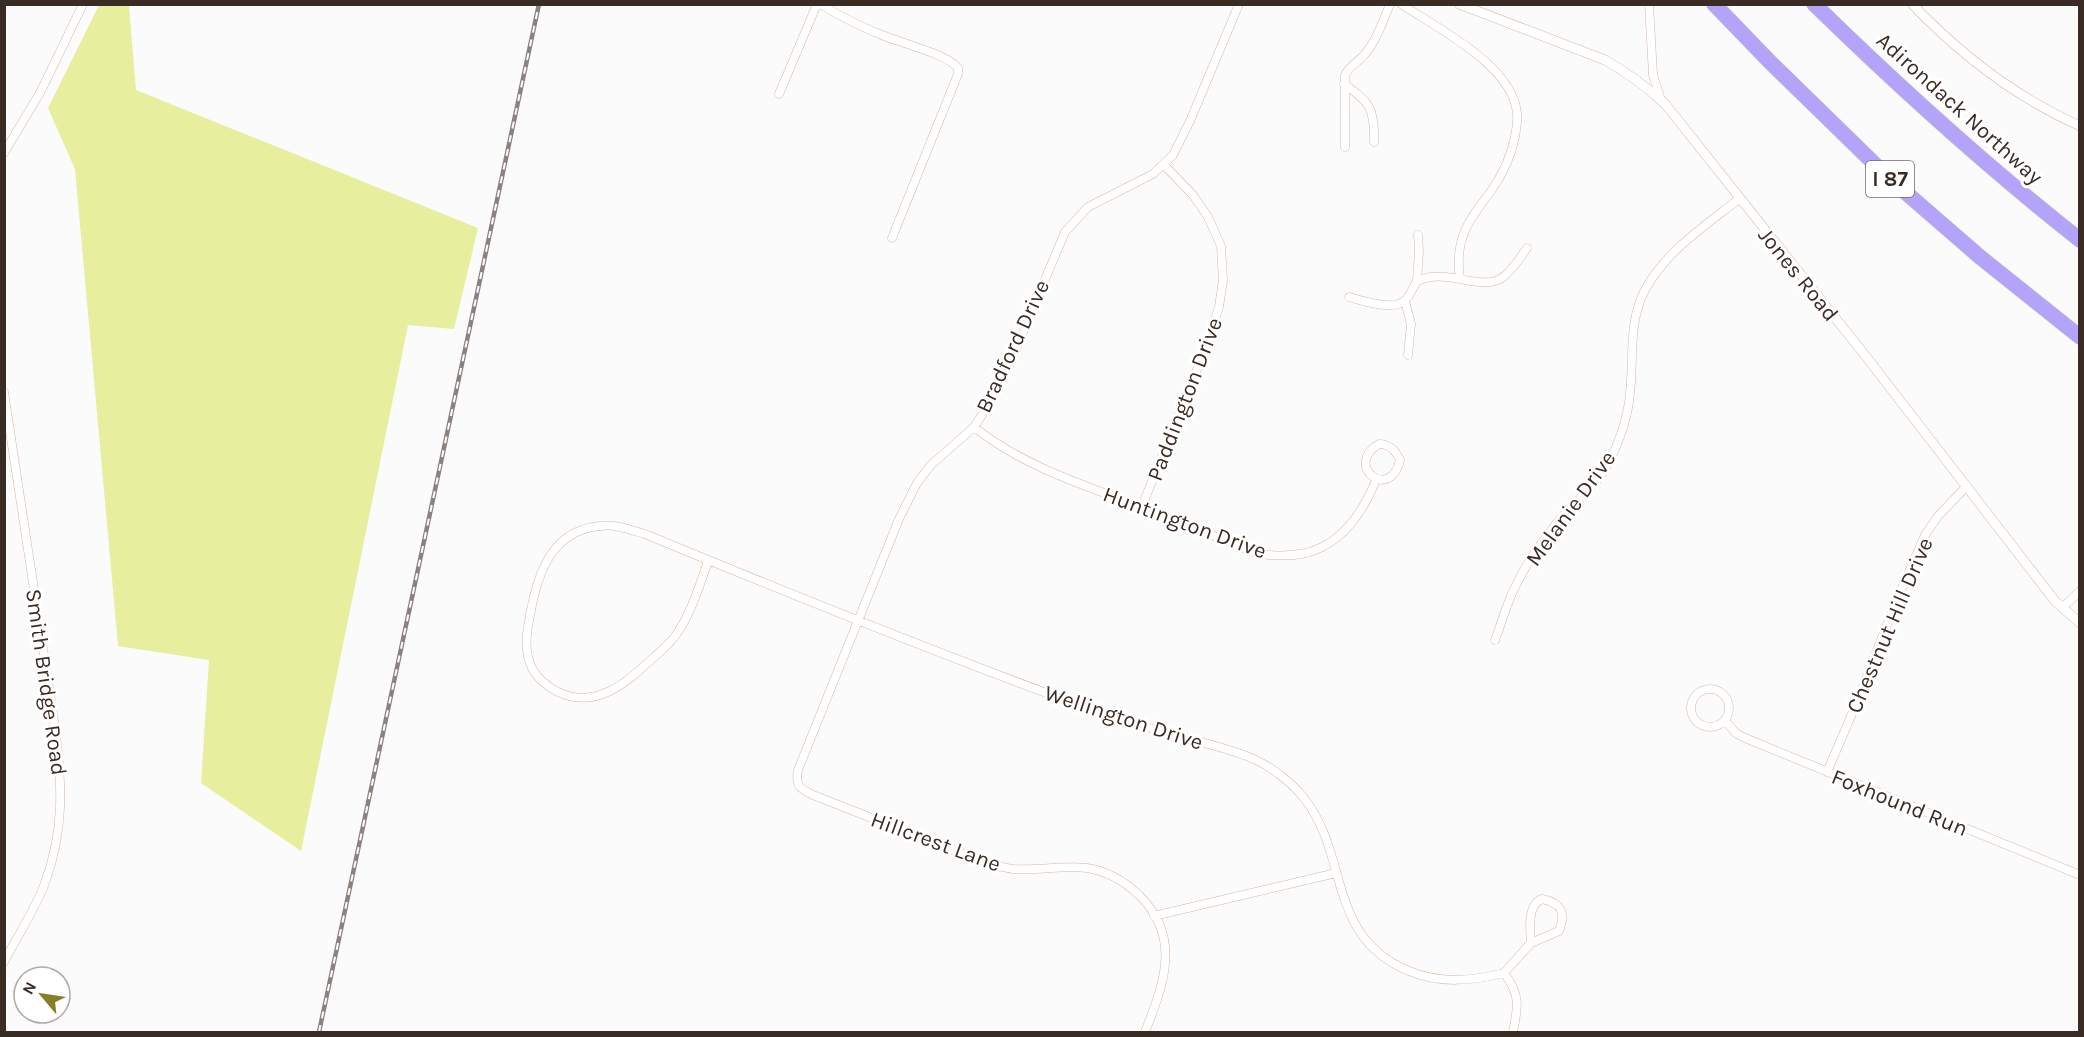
<svg xmlns="http://www.w3.org/2000/svg" width="2084" height="1037" viewBox="0 0 2084 1037" font-family="Karla,sans-serif">
  <rect width="100%" height="100%" fill="#fbfbfb"/>
  <path fill="#e7ee9e" d="M99,5H129L136,90L478,228L454,329L408,325L301,851L201,783L209,660L118,646L75,169L48,108Z"/>
  <g fill="none" stroke-linecap="round" stroke-linejoin="round">
    <defs>
      <path id="minor" d="M820,4C840,16 861,27 882,35C901,43 947,54 958,68V74L892,238
        M1401,4C1437,28 1514,66 1517,114C1518,122 1516,129 1515,137C1511,157 1503,174 1491,191C1469,220 1454,239 1460,278
        M1649,4L1653,75L1661,100
        M1344,84C1370,102 1375,109 1374,142
        M779,94L817,4
        M1345,147V75C1350,65 1359,62 1365,54C1377,40 1383,21 1390,4
        M4,153L41,91L83,4
        M1417,281C1422,280 1426,277 1431,277C1452,273 1484,290 1502,278C1512,271 1520,258 1527,248
        M1417,281L1419,251L1418,235
        M1349,297C1362,301 1393,311 1404,301C1410,297 1413,287 1417,281
        M1405,301L1411,324L1408,355
        M4,392L56,734C62,786 64,829 46,880C38,905 17,937 4,962
        M974,427C1029,471 1098,489 1163,515C1184,524 1205,533 1227,541C1238,546 1249,552 1261,554C1275,556 1292,556 1306,553C1342,544 1363,512 1376,480
        M1379,444C1390,444 1396,451 1400,460C1390,503 1343,465 1379,444Z
        M1142,506L1208,342L1219,307L1223,280L1221,246L1208,217L1193,195L1164,165
        M708,561C700,584 692,611 678,632C672,642 662,650 653,658C626,683 596,710 558,692C548,687 537,678 532,668C522,647 528,626 532,605C540,567 555,530 600,526C615,524 631,530 645,534C790,594 937,653 1084,707C1118,720 1152,729 1187,738C1210,745 1235,750 1256,760C1273,768 1292,783 1304,798C1350,856 1326,937 1409,971C1440,984 1472,981 1504,973
        M2062,608L2080,591
        M1495,640C1502,622 1507,602 1516,585C1526,565 1539,545 1553,528C1570,505 1596,488 1609,462C1620,440 1628,418 1630,393C1634,360 1628,321 1645,290C1666,251 1705,226 1739,199
        M1691 708a19 19 0 1 1 38 0a19 19 0 1 1-38 0Z
        M1725,721L1737,734L1745,738L2080,875
        M1827,772L1855,707L1895,604L1925,535L1938,516L1966,487
        M1542,899C1562,903 1566,913 1559,931L1531,943C1530,929 1527,905 1542,899Z
        M1154,916L1336,873
        M1504,973C1521,995 1518,1007 1513,1032
        M1504,973L1531,943
        M1145,1032C1164,984 1182,937 1139,895C1124,881 1108,871 1087,868C1063,865 1038,871 1013,869C1004,868 995,865 986,863L813,795C799,788 795,786 798,770L899,519L917,483L931,465L974,427L988,406L1007,370L1065,232L1088,207L1153,174L1173,155L1190,121L1239,4"/>
      <path id="tertiary" d="M1459,4L1605,60C1628,73 1647,87 1666,105L1864,354L2055,601L2080,623
        M1912,4C1960,54 2017,98 2080,126"/>
      <path id="motorway" d="M1714,4L1770,62L1889,178L1980,257L2080,337
        M1814,4C1899,87 1986,166 2080,240"/>
    </defs>
    <use href="#minor" stroke="#d8b6a2" stroke-width="9"/>
    <use href="#tertiary" stroke="#d8b6a2" stroke-width="10"/>
    <use href="#motorway" stroke="#d7d5d3" stroke-width="16"/>
    <use href="#minor" stroke="#fff" stroke-width="8"/>
    <use href="#tertiary" stroke="#fff" stroke-width="9"/>
    <use href="#motorway" stroke="#b4a4f9" stroke-width="15"/>
    <defs>
      <path id="rail" d="M319,1032L539,4"/>
    </defs>
    <use href="#rail" stroke="#8a827e" stroke-width="4.5"/>
    <use href="#rail" stroke="#fff" stroke-width="2" stroke-dasharray="7" stroke-linecap="butt"/>
  </g>
  <g text-anchor="middle" stroke-width="6" stroke-linejoin="round" paint-order="stroke">
    <rect fill="#fff" stroke="#746b66" stroke-width="1.5" x="1866" y="161" width="48" height="36" rx="4.5"/>
    <g font-size="21" font-weight="bold" fill="#392c24">
      <text x="1890" y="186">I 87</text>
    </g>
    <g font-size="22" fill="#392c24" stroke="#fff">
      <text transform="translate(1960 108) rotate(42)" y="8">Adirondack Northway</text>
      <text transform="translate(1799 274) rotate(51)" y="8">Jones Road</text>
      <text transform="translate(1012 346) rotate(-65)" y="8">Bradford Drive</text>
      <text transform="translate(1184 399) rotate(-69)" y="8">Paddington Drive</text>
      <text transform="translate(1570 508) rotate(-54)" y="8">Melanie Drive</text>
      <text transform="translate(1185 522) rotate(20)" y="8">Huntington Drive</text>
      <text transform="translate(1889 625) rotate(-67)" y="8">Chestnut Hill Drive</text>
      <text transform="translate(47 682) rotate(82)" y="8">Smith Bridge Road</text>
      <text transform="translate(1124 717) rotate(18)" y="8">Wellington Drive</text>
      <text transform="translate(1900 802) rotate(22)" y="8">Foxhound Run</text>
      <text transform="translate(936 841) rotate(20)" y="8">Hillcrest Lane</text>
    </g>
  </g>
  <rect width="2084" height="1037" fill="none" stroke="#392c24" stroke-width="12"/>
  <g transform="translate(42 995) rotate(299)"><circle r="28" fill="#ffffff" stroke="#b0aba7" stroke-width="1.5"/>
  <path d="M0-4.5L10 22L0 15L-10 22Z" fill="#877f26"/>
  <text y="-9" font-size="16" font-weight="bold" text-anchor="middle" fill="#392c24">N</text>
  </g>
</svg>
